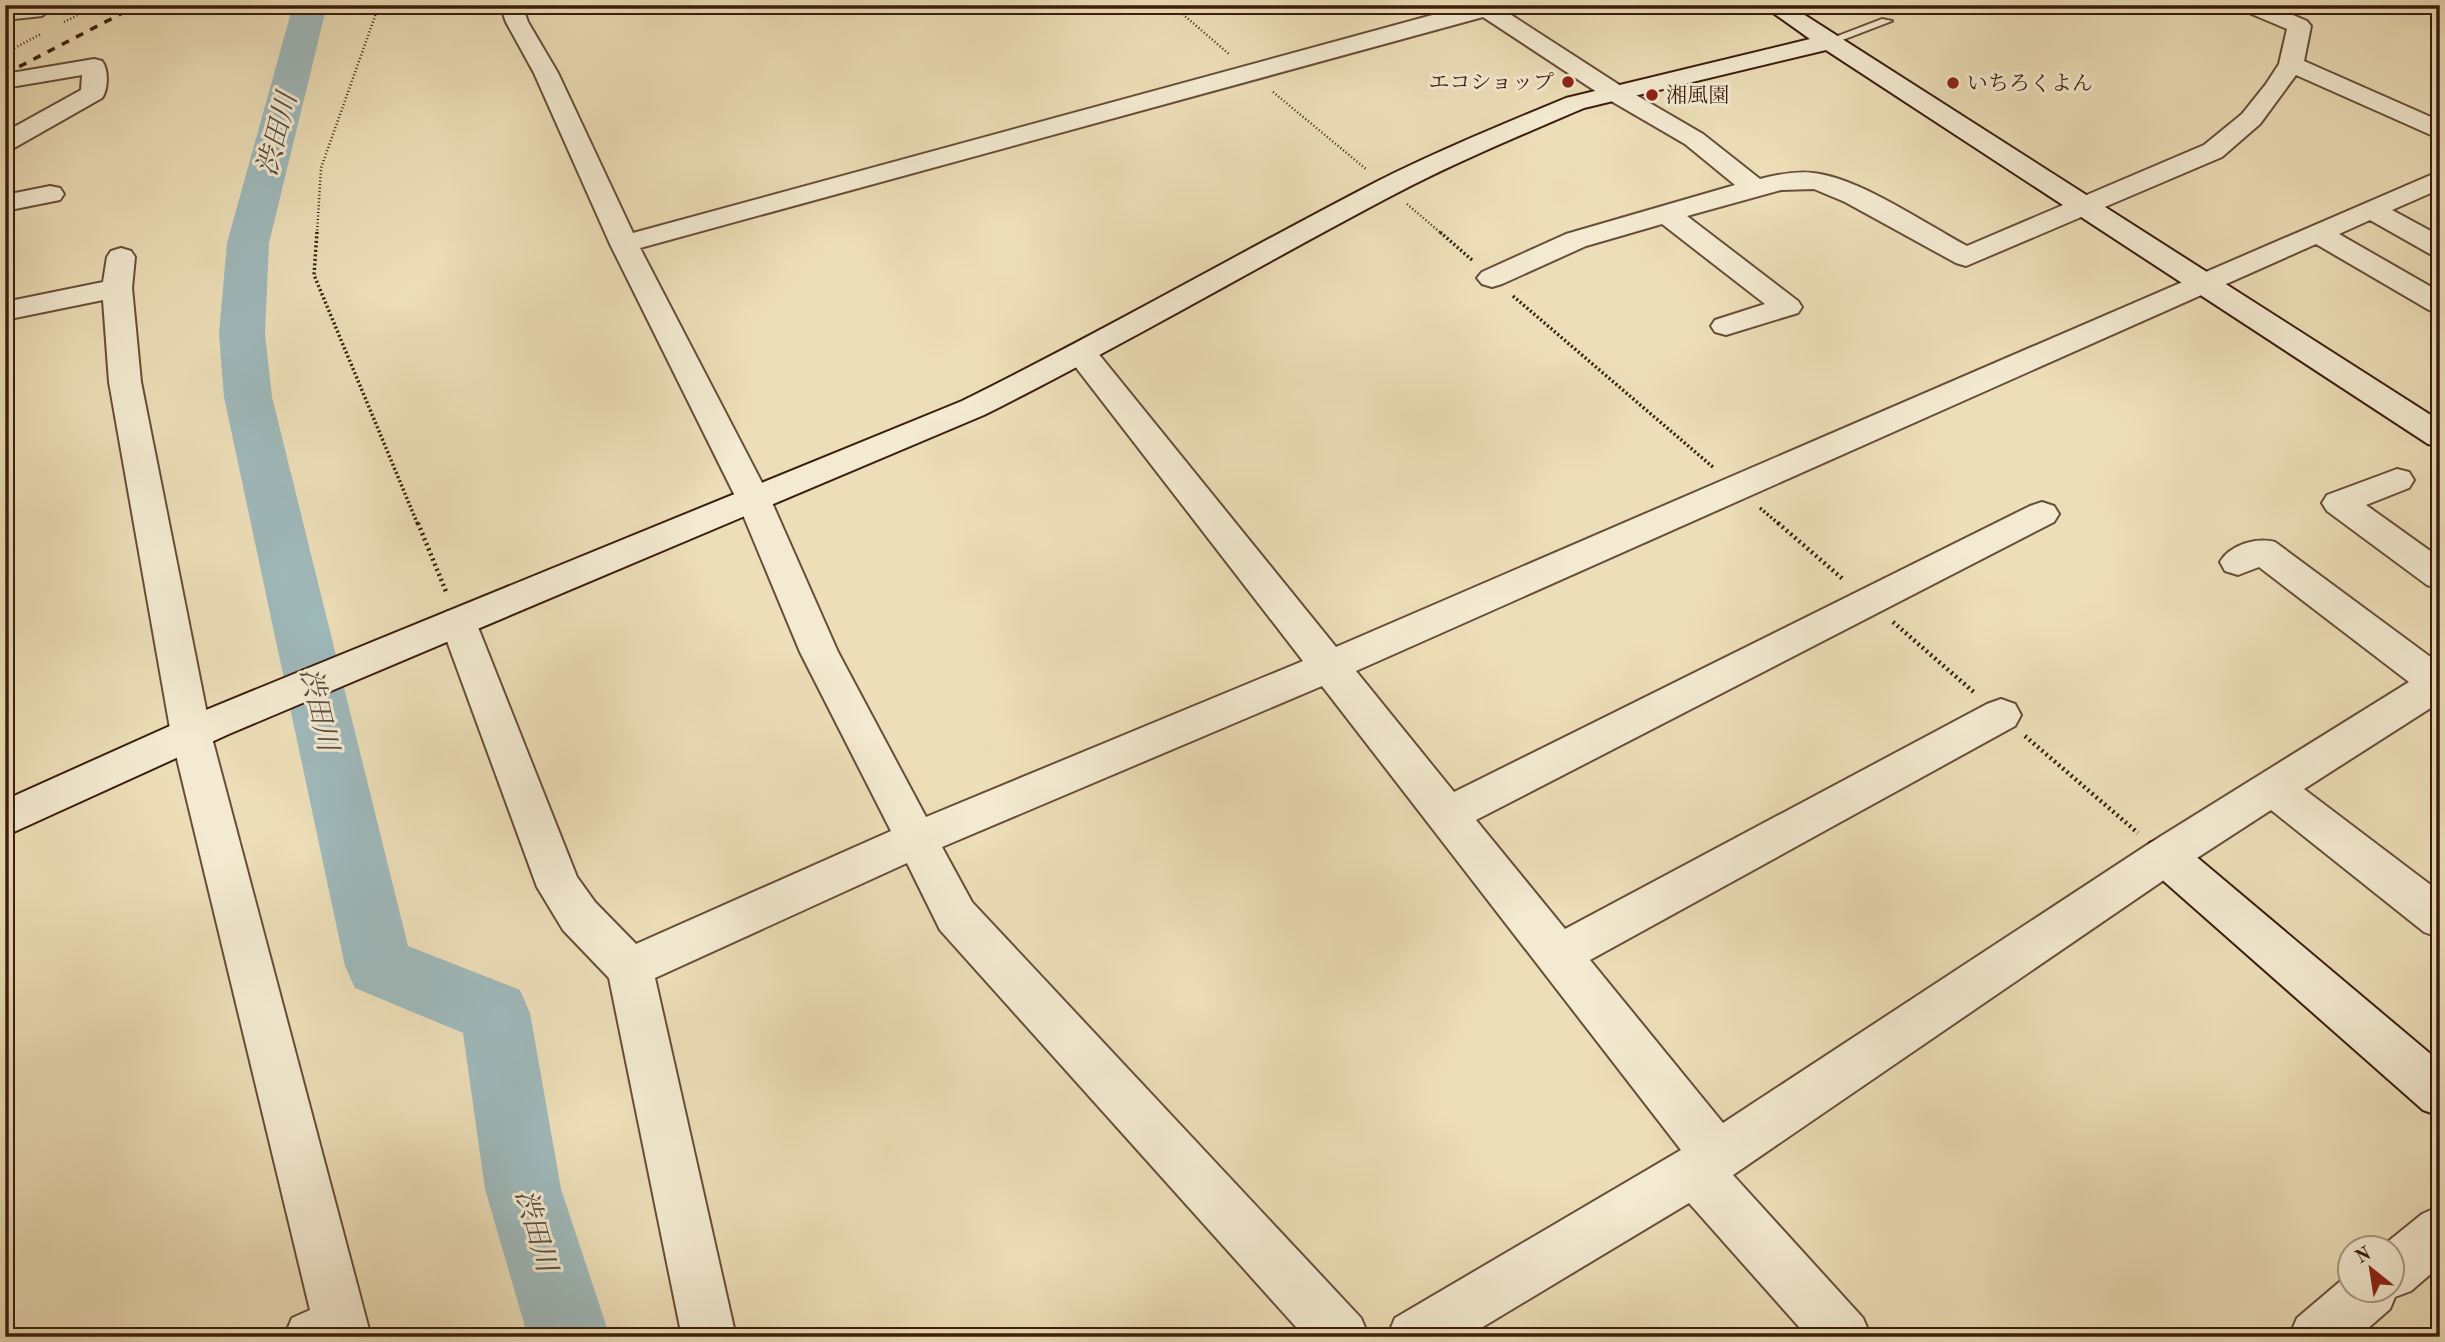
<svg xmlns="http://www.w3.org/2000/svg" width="2445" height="1342" viewBox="0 0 2445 1342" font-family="'Old Standard TT','Noto Serif JP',serif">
  <rect width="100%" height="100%" fill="#ecdeb8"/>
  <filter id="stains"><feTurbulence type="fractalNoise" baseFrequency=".00286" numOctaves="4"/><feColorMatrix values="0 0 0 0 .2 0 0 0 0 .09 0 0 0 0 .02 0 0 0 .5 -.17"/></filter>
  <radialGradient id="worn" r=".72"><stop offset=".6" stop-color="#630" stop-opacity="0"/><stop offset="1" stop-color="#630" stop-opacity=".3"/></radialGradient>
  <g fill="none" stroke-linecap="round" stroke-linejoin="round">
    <path fill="#9fb9bb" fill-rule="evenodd" d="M293,5H327L269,243L265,334L272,397L408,946L520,990L530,1013L561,1189L610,1337H528L485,1189L463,1033L355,988L345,966L224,397L219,334L227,243Z"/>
    <defs>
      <path id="lane" d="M1882,19L1892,21L1832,44L1822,42Z"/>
      <path id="street" d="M57,5L42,16L5,20V6Z
        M500,5H522L528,22L558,73L633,233L1469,5H1513L1505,11L1624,88L1703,134L1760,179C1779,174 1801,170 1820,174C1865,182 1926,224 1967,246L2204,145L2242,114L2266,84L2279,64L2287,29L2242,10L2239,5H2270L2307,21L2311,26L2304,61L2440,121V139L2296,75L2260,124L2222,157L1966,266L1956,263L1845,202L1814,189L1781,190L1687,216L1798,301L1802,307L1798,313L1726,335L1715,332L1711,326L1715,320L1765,304L1662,224L1586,246L1502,284L1492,287L1482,284L1477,278L1482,272L1566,234L1735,185L1685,144L1606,98L1483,17L640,248L770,498L838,652L926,817L1303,661L1071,361L1067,354L1071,347L1082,344L1093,347L1336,647L2440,171V189L2392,210L2440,236V256L2430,254L2370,220L2339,234L2440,292V313L2429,310L2316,244L1356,671L1454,792L2030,506L2042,502L2054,506L2059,514L2054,522L1476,820L1565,929L1987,704L2001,699L2015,704L2021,715L2015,726L1590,960L1723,1123L2150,843L2409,682L2259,567L2238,575L2225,571L2220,562C2230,545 2256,537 2275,542L2440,664V702L2304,789L2440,892V938L2424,932L2271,810L2180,869L1733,1175L1863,1318L1871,1337H1808L1689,1203L1466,1337H1387L1395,1318L1681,1150L1322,686L942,847L972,902L1361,1318L1369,1337H1305L940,930L907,863L655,978L736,1337H682L609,978L563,930L537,887L440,622L446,612L459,608L472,612L577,877L595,902L636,944L891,831L800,652L736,498L610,244L534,73L506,22Z
        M94,59L102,61C109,70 108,90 102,98L14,148L5,151V132L81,90L82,75L5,88V74Z
        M50,186L60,188L64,194L60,200L5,211V195Z
        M121,248L131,251L135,257L132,288L141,382L211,734L371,1337H284L292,1318L310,1310L171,734L109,382L103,300L5,320V302L103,282L107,257L111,251Z
        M2397,469L2409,472L2414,480L2409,488L2366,505L2440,558V589L2427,585L2327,511L2322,503L2327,495Z
        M2440,1206V1266L2411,1291L2395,1297L2390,1309L2358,1337H2289L2297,1318L2350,1273V1290H2392V1248H2380L2422,1214Z"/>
      <path id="secondary" d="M1762,5H1789L2440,421V447L2428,444L1826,50L1584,108C1521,135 1456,162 1395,194C1258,266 1124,345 984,415L229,734L5,836V800L201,712L962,401C1102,332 1237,254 1376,182C1438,151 1503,124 1566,98L1810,39Z
        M2165,838L2180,843L2440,1062V1116L2423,1110L2150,869L2144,856L2150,843Z"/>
    </defs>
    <use href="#lane" stroke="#674e38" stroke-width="4"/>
    <use href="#street" stroke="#674e38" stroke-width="4"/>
    <use href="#secondary" stroke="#3b1e0d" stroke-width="4"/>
    <path stroke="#3b1e0d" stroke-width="2.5" stroke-dasharray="1 2.5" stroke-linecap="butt" d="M1172,5L1229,54
      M64,22L98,5
      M5,53L41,34
      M1273,92L1366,169
      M1407,204L1442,234
      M317,234L321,168L379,5"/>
    <path stroke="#3b1e0d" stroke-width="3.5" stroke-dasharray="2 2.5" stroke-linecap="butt" d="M317,232L314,275L418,525
      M1440,232L1472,260
      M1513,296L1714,468
      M1760,508L1780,525"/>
    <path stroke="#3b1e0d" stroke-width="4.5" stroke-dasharray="2 3.5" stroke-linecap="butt" d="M418,523L447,594
      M1778,523L1844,580
      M1893,622L1976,694
      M2025,736L2138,833"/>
    <use href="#lane" fill="#f3ead1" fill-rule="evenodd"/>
    <use href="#street" fill="#f3ead1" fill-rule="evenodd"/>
    <use href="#secondary" fill="#f3ead1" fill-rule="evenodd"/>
    <path stroke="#3b1e0d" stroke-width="3.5" stroke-dasharray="8 8" stroke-linecap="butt" d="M5,74L138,5"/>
  </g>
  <g fill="#8f2418" stroke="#f3ead1" stroke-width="2.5">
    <circle cx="1568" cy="82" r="7"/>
    <circle cx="1953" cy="83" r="7"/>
    <circle cx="1652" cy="95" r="7"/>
  </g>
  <g text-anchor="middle" stroke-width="6" stroke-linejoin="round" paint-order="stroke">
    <g font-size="21" fill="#3b1e0d" stroke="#f3ead1" text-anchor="start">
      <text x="1554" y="89" text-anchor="end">エコショップ</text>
      <text x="1967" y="90">いちろくよん</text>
      <text x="1666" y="102">湘風園</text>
    </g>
    <g font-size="28" font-style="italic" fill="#594c41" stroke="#f3ead1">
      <text transform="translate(276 134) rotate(-75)" y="10">渋田川</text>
      <text transform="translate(320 709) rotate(77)" y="10">渋田川</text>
      <text transform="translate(537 1230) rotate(74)" y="10">渋田川</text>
    </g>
  </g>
  <rect width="2445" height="1342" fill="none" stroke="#ecdeb8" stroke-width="28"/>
  <rect x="7" y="7" width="2431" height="1328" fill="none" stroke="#3b1e0d" stroke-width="3.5"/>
  <rect x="14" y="14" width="2417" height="1314" fill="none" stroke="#3b1e0d" stroke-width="2"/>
  <g transform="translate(2371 1269) rotate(330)"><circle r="33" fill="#f3ead1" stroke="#a99883" stroke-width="2"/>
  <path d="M0-5L12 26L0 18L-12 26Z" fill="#8f2418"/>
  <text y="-10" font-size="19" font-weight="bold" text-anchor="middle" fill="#3b1e0d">N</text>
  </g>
  <rect width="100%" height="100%" filter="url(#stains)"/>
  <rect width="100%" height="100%" fill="url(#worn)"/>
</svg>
